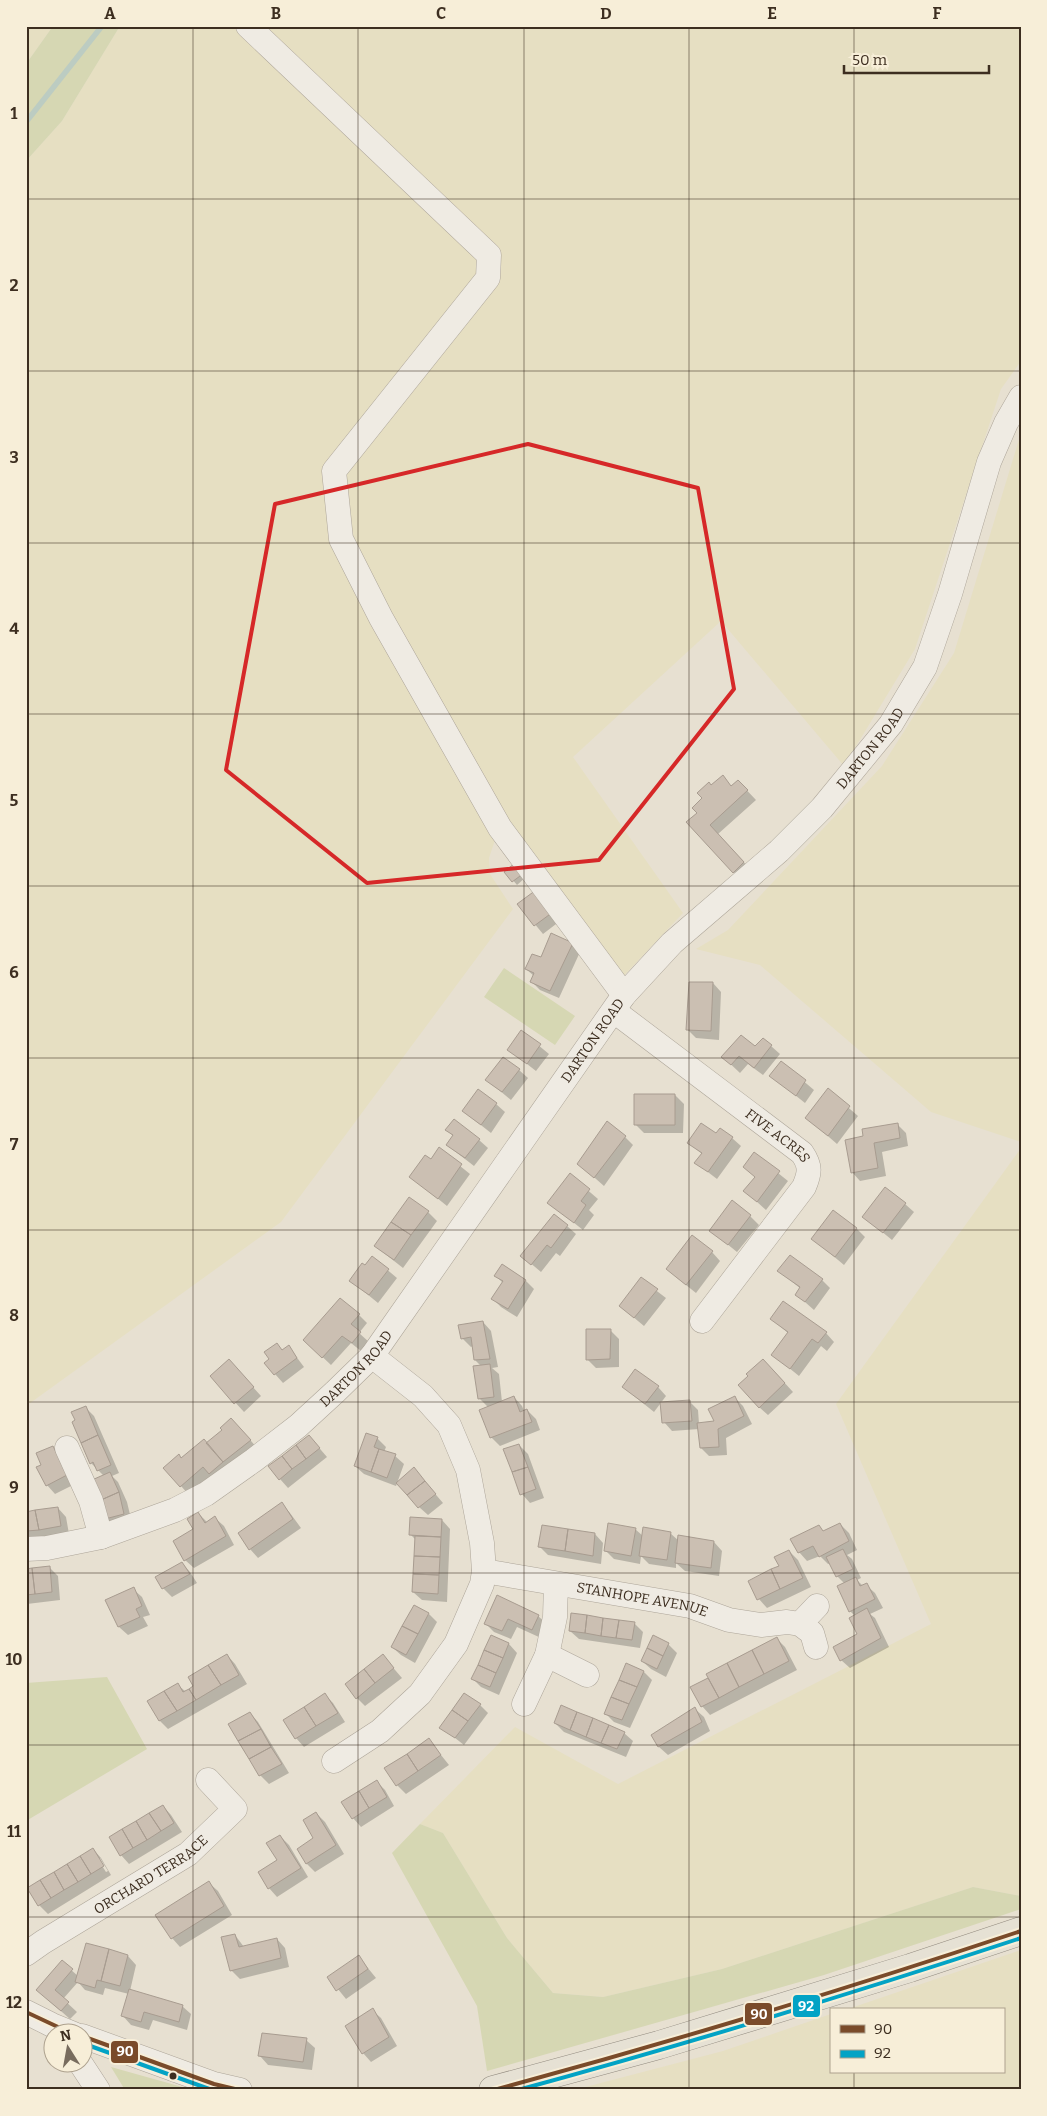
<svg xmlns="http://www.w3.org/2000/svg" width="1047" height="2116" viewBox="0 0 1047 2116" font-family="Bitter,serif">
  <rect width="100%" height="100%" fill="#e7e0d1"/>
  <path fill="#e6dfc2" d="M26,26H53L26,64Z
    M120,26H1021V361L1001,389L915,649L844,766L721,621L573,757L683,913L616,984L499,828L489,858L490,874L513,909L281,1222L26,1406V161L62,121Z
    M1021,433V1142L931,1112L760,965L696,949L728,930L882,766L954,653Z
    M1021,1148V1896L973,1887L722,1969L603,1997L553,1993L507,1938L443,1833L420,1824L515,1727L618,1784L931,1624L836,1404Z
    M1021,1950V2090H574L723,2051L831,2014V2072H1003V2010H845Z"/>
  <path fill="#d6d7b3" d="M53,26H120L62,121L26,161V64Z
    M504,968L575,1016L555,1045L484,997Z
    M107,1677L147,1749L26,1821V1683Z
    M420,1824L443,1833L507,1938L553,1993L603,1997L722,1969L973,1887L1021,1896V1909L824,1975L487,2071L477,2006L392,1853Z
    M111,2067L193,2090H125Z"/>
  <path fill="#0003" fill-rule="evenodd" d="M722,777L732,787L738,781L756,800L718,834L752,871L742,881L688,822L699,813L711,786Z
    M515,864L526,877L517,885L506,872Z
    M536,892L560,921L543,934L519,905Z
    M572,944L580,952L559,998L540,990L532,982L534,976L526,969L541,959Z
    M713,983L721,992L719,1040L696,1038L688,1030Z
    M521,1031L549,1054L536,1071L509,1050Z
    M771,1046L780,1054L763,1075L748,1064L740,1073L723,1057Z
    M781,1062L814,1090L805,1103L771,1076Z
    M519,1070L528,1078L511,1100L487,1080Z
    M828,1090L858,1116L837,1144L807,1118Z
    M675,1095L684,1104L683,1133H644L636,1125Z
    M496,1104L505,1112L491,1133L463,1111Z
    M897,1124L906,1133L908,1146L882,1152L886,1176L860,1181L852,1172L865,1137Z
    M447,1130L479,1140L488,1148L474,1166L447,1145L453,1136Z
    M717,1135L732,1138L741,1146L717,1179L696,1163L702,1154L688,1142Z
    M625,1137L633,1145L604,1186L579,1164Z
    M439,1149L470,1174L447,1206L411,1177L431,1161Z
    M754,1154L788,1181L766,1210L745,1191L756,1177Z
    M570,1175L598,1199L589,1210L594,1215L583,1230L549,1203Z
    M905,1204L914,1212L892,1240L864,1217Z
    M428,1212L437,1221L403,1268L375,1246Z
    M750,1216L759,1225L737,1252L711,1231Z
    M567,1226L576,1234L560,1256L556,1253L541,1272L522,1256Z
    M856,1228L865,1237L844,1265L813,1239Z
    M712,1252L720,1261L696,1293L676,1277Z
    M372,1257L397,1278L378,1303L351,1281Z
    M503,1265L526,1281L534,1289L517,1317L501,1307L493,1299L503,1283L496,1276Z
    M779,1271L822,1280L830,1288L814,1310L797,1295L801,1289Z
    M641,1279L666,1298L644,1326L620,1306Z
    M359,1315L367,1323L359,1333L369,1342L361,1351L351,1343L331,1365L313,1348Z
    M772,1319L826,1333L834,1342L827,1351L821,1346L799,1376L773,1355L789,1334Z
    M483,1322L491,1331L498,1367L492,1368L499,1374L502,1402L514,1397L522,1406L524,1411L527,1410L536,1419L540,1430L500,1446L491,1437L488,1407L479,1398L482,1367L475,1360L473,1346L471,1347L462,1338Z
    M610,1330L619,1339V1367L596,1368L587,1359Z
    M277,1345L283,1351L289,1347L304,1367L283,1383L275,1374L271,1360Z
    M237,1369L261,1396L244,1412L211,1376Z
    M772,1369L793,1392L768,1415L759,1407Z
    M623,1387H658L666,1396L654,1412Z
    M735,1398L743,1406L752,1424L726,1438L727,1455L709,1456L701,1448L699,1429L672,1431L664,1422L689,1401L698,1410L699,1424L716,1422Z
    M85,1407L94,1416L119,1473L112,1476L118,1482L127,1502L132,1523L115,1527L106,1518L104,1476L91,1463L77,1421Z
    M240,1428L258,1449L218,1482L212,1475L189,1495L165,1468Z
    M309,1436L327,1457L288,1488L280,1479Z
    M377,1438L386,1447L384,1452L395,1456L404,1464L396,1486L364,1474L355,1466Z
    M519,1445L528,1454L544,1498L530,1503L522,1494L505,1450Z
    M52,1447L61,1456L75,1484L55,1494L47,1485L43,1465Z
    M414,1469L443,1503L428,1515L419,1507Z
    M282,1504L290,1513L301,1528L258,1558L250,1549Z
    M58,1508L66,1517L69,1534L26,1541V1513Z
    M198,1513L207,1522L215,1518L224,1526L234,1545L194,1568L185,1560Z
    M442,1520L450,1529L447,1602L422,1600L413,1592L416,1540L411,1535Z
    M840,1524L849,1533L857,1550L847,1555L852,1559L861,1578L857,1580L863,1586L866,1585L875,1593L883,1608L870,1614L875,1618L889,1647L850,1668L841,1660L859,1635L855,1616L850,1611L845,1584L837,1576L831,1563L828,1564L820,1556L807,1561L799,1552L819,1527L824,1532Z
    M635,1529L643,1536L670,1533L679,1541L714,1542L722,1551L719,1576L685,1571L676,1563V1568L649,1564L641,1556L640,1564L614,1559L605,1550Z
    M595,1534L603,1543L601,1564L548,1555L539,1546Z
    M789,1551L798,1560L811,1587L767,1608L759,1599L750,1581L780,1566Z
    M182,1563L190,1572L197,1583L172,1597L163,1588Z
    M49,1567L58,1576L60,1600L27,1604L26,1570Z
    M133,1589L142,1597L150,1615L143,1617L148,1626L128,1635L119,1627Z
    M498,1597L538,1616L547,1624L541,1638L517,1627L511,1639L494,1632L486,1624Z
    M429,1614L437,1622L415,1663L401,1655L392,1647Z
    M634,1623L643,1632L640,1648L579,1639L570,1631Z
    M492,1637L509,1644L517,1653L499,1695L481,1687L473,1679Z
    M777,1639L785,1647L797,1670L710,1715L702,1706L692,1687Z
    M668,1644L677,1653L666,1677L651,1669L642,1661Z
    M227,1655L235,1664L247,1684L168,1729L160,1721L149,1702L178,1685L186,1692L195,1687Z
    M383,1656L402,1678L365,1706L357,1698Z
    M644,1672L652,1680L630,1728L614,1722L605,1713Z
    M325,1695L333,1703L345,1722L304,1747L296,1738Z
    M480,1705L488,1713L464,1745L441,1727Z
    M695,1709L704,1717L710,1731L668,1755L659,1747L653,1735Z
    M250,1713L258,1722L289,1773L269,1784L260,1775Z
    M555,1723L624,1733L633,1741L626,1757L564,1732Z
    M429,1740L449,1765L406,1794L397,1785Z
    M377,1782L385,1790L394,1806L361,1827L353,1818Z
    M163,1806L171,1815L182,1832L129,1864L121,1855Z
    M316,1813L325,1822L344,1854L315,1872L307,1864L299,1849L315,1838Z
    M280,1836L289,1845L308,1877L277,1897L269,1888L279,1861Z
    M93,1849L101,1858L111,1875L48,1914L39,1905L29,1889ZM97,1858H100L108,1871L106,1872Z
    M209,1883L218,1891L232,1915L180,1947L172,1938Z
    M235,1935L244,1947L277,1939L285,1948L289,1967L240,1979L231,1970Z
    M128,1956L136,1965L130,1991L182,2006L191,2014L187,2030L153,2020L149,2030L131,2025L123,2016L129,1994L105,1988L103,1995L85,1990L78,1982L63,1999L77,2012L70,2019L46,1998L62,1962L78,1976Z
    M359,1957L376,1978L346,1999L329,1978Z
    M372,2010L381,2018L397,2046L371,2062L363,2053Z
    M306,2040L315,2048L312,2070L268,2065L260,2056Z"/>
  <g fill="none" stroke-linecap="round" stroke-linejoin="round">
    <path stroke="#bcccc2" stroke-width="5.5" d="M26,122L102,26"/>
  </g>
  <path fill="#cbbfb2" stroke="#a89c90" d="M723,775L731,786L738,780L748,790L710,825L744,862L733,873L686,822L697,813L692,808L702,798L697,793L709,782L711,785Z
    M515,863L524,873L512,882L504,872Z
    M536,890L553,912L534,926L517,904Z
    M551,933L573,943L550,991L530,982L534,973L525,969L532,954L541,957Z
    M689,982H713L711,1031L686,1030Z
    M521,1030L541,1044L527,1064L507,1050Z
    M741,1035L755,1046L763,1038L772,1045L754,1068L739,1056L731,1065L721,1057Z
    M503,1057L520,1069L502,1092L485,1080Z
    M781,1061L806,1080L796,1096L769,1076Z
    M828,1088L850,1106L828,1136L805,1118Z
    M478,1089L497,1103L481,1125L462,1111Z
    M634,1094H675V1125H634Z
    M454,1119L480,1139L465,1158L446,1145L453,1135L445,1130Z
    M607,1121L626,1136L594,1178L577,1164Z
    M701,1123L716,1133L720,1128L733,1137L708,1172L694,1163L702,1153L687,1143Z
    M898,1123L900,1138L874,1143L878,1168L851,1173L845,1140L863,1136L862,1129Z
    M439,1147L462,1164L438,1199L409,1177L425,1155L431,1159Z
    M754,1152L780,1171L757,1202L743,1191L755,1177L743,1167Z
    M570,1173L590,1189L581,1201L586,1205L574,1223L547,1203Z
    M885,1187L906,1203L883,1233L862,1217Z
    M409,1197L429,1211L411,1235L391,1222Z
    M732,1200L751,1215L728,1245L709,1231Z
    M833,1210L857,1228L835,1257L811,1239Z
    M554,1214L568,1225L551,1248L547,1245L531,1265L520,1256Z
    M391,1222L411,1235L394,1260L374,1246Z
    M692,1235L713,1251L686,1285L666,1269Z
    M790,1255L823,1279L805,1302L795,1295L800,1287L777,1271Z
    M372,1256L389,1269L369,1295L349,1281L362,1263L365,1265Z
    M502,1264L526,1280L508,1309L491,1299L503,1281L494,1276Z
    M641,1277L658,1289L634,1318L619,1306Z
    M340,1298L360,1314L351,1324L361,1332L352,1343L342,1336L322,1358L303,1340Z
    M783,1301L827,1332L818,1343L812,1339L790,1369L771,1355L788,1332L770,1319Z
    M483,1321L490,1359L474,1360L471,1337L461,1339L458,1325Z
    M586,1329H611L610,1359L586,1360Z
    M277,1343L282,1350L289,1345L297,1358L274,1375L264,1363L269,1359L264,1352Z
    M229,1359L254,1387L234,1404L210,1376Z
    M763,1359L785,1383L759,1408L738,1385L748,1376L746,1374Z
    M490,1364L494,1397L478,1399L473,1366Z
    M635,1369L659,1386L645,1404L622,1387Z
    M514,1396L520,1412L527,1409L532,1422L490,1438L479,1410Z
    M735,1396L744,1416L718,1429L719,1447L700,1448L697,1423L714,1421L708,1409Z
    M690,1400L692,1421L662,1423L660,1402Z
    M86,1406L98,1435L81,1443L72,1422L75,1420L71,1412Z
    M231,1418L251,1440L223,1462L206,1443L222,1430L220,1428Z
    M366,1433L378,1437L374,1447L379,1449L371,1472L354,1466Z
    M98,1435L111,1465L97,1471L93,1462L90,1464L81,1443Z
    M309,1435L320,1448L306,1459L296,1445Z
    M204,1439L223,1462L209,1474L203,1467L180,1487L163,1468L179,1454L181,1458Z
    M519,1444L528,1467L512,1472L503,1449Z
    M296,1445L306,1459L292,1469L282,1456Z
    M53,1446L67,1475L46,1486L36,1467L41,1465L36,1453Z
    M379,1449L396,1454L387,1478L371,1472Z
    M282,1456L292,1469L279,1480L268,1466Z
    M414,1467L425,1481L407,1495L396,1483Z
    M528,1467L536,1489L520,1495L512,1472Z
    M110,1472L119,1492L101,1500L92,1480Z
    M425,1481L436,1494L418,1508L407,1495Z
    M119,1492L124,1514L105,1519L101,1500Z
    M282,1502L293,1519L249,1550L238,1533Z
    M58,1507L61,1526L39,1530L35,1510Z
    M35,1510L39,1530L27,1531L26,1512Z
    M198,1512L205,1523L215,1516L226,1536L184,1561L173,1541L193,1529L187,1519Z
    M410,1517L442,1519L441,1537L409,1535Z
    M608,1523L636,1528L631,1556L604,1551Z
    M840,1523L849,1541L819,1557L813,1546L798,1553L790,1539L819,1525L823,1531Z
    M542,1525L568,1529L565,1551L538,1547Z
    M643,1527L671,1532L667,1560L639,1556Z
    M568,1529L595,1533L593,1556L565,1551Z
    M678,1535L714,1541L711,1568L675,1563Z
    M415,1536L441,1537L440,1557L414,1556Z
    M843,1549L853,1569L836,1577L826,1557Z
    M789,1550L803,1578L780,1589L771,1569L779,1566L774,1557Z
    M414,1556L440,1557L439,1575L413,1574Z
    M182,1562L190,1574L162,1589L155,1577Z
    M50,1566L52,1592L35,1594L32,1568Z
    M32,1568L35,1594L26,1595V1569Z
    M771,1569L780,1589L757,1600L748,1581Z
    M413,1574L439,1575L438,1594L412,1592Z
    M856,1577L860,1586L867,1583L875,1599L849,1612L837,1586Z
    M134,1587L142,1606L136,1609L140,1617L118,1627L105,1600Z
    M497,1595L539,1615L532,1630L508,1619L502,1631L484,1624Z
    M414,1605L429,1613L418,1634L402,1626Z
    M867,1608L881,1638L840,1661L833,1647L857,1634L849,1618Z
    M571,1613L587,1615L585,1633L569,1631Z
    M587,1615L603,1618L601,1636L585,1633Z
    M603,1618L619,1620L616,1638L601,1636Z
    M619,1620L635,1622L632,1640L616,1638Z
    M402,1626L418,1634L406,1655L391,1647Z
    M491,1635L509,1643L503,1658L484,1650Z
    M653,1635L669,1643L663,1656L647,1648Z
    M777,1637L789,1661L764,1674L752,1650Z
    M647,1648L663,1656L657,1669L641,1661Z
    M484,1650L503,1658L496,1673L478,1665Z
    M752,1650L764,1674L739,1687L727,1663Z
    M227,1654L239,1675L221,1685L208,1665Z
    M383,1654L394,1668L375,1683L364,1669Z
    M626,1663L644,1671L637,1687L619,1680Z
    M727,1663L739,1687L719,1698L706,1674Z
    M208,1665L221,1685L196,1700L189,1689L193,1686L188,1677Z
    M478,1665L496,1673L490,1687L471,1679Z
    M364,1669L375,1683L356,1699L345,1684Z
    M708,1678L719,1698L701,1707L690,1687Z
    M619,1680L637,1687L629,1704L611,1697Z
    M178,1683L183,1692L189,1689L196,1700L177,1711L164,1691Z
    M164,1691L177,1711L159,1721L147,1701Z
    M325,1693L338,1713L316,1726L304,1707Z
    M464,1693L481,1704L468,1721L452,1710Z
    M611,1697L629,1704L622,1720L604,1714Z
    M561,1705L577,1712L570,1730L554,1723Z
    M304,1707L316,1726L295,1739L283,1720Z
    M695,1707L702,1722L658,1747L651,1735Z
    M452,1710L468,1721L455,1738L439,1728Z
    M250,1712L261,1729L238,1741L228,1724Z
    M577,1712L593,1718L586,1737L570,1730Z
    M593,1718L609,1725L601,1743L586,1737Z
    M609,1725L625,1732L617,1749L601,1743Z
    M261,1729L271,1747L249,1759L238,1741Z
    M429,1738L441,1755L418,1771L407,1754Z
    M271,1747L282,1764L259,1776L249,1759Z
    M407,1754L418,1771L396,1786L384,1768Z
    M377,1780L387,1797L369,1808L359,1791Z
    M359,1791L369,1808L352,1819L341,1802Z
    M163,1805L174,1823L161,1831L149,1813Z
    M316,1812L336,1845L306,1864L297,1849L313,1838L303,1820Z
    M149,1813L161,1831L147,1840L136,1821Z
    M136,1821L147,1840L133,1848L122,1829Z
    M122,1829L133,1848L120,1856L109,1837Z
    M280,1835L301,1868L268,1889L258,1872L277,1860L266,1843Z
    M93,1848L104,1866L91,1874L80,1856Z
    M80,1856L91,1874L78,1882L67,1864Z
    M67,1864L78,1882L64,1890L54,1872Z
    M54,1872L64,1890L51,1898L40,1880Z
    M40,1880L51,1898L38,1906L27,1888Z
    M209,1881L224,1906L171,1939L155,1915Z
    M235,1934L239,1947L277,1938L281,1958L230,1971L221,1937Z
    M86,1943L109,1949L101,1981L97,1980L95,1988L75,1982Z
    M109,1949L128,1955L120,1986L101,1981Z
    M359,1955L368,1969L336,1991L327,1977Z
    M62,1960L73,1969L55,1990L69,2002L61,2011L36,1990Z
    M129,1989L183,2005L179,2022L144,2012L141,2022L121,2016Z
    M373,2008L389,2037L362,2054L345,2026Z
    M262,2033L307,2038L303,2062L258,2056Z"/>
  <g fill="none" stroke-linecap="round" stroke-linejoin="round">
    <defs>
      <g id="minor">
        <path d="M248,26L489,255L488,278L334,471L341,539L381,618L500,828L624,995"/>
        <path id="s1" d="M614,1011L802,1153C811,1166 810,1173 804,1187L702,1321"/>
        <path d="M67,1448L91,1501L101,1537"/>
        <path id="s2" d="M26,1549L47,1548L101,1537L175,1510L206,1494L254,1460L298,1426L335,1392L372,1356L624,995L672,943L779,851L822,808L891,724L925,667L950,594L989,462L1006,423L1021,397"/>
        <path id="s3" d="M484,1571L690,1606L729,1620L761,1625L787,1622L800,1624L812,1633L816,1647"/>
        <path d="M800,1624L817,1606"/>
        <path d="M547,1655L587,1675"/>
        <path d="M524,1704L547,1655L555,1617L556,1584"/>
        <path d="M334,1761L380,1731L420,1694L456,1644L482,1584L484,1571L482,1543L468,1470L449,1425L423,1396L372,1356"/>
        <path id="s4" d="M26,1954L43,1942L188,1854L235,1809L208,1780"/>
        <path d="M26,2012L52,2025L74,2034"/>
        <path d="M82,2036L214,2084L240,2090"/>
        <path d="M81,2064L98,2090"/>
      </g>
      <path id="major" d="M493,2090L659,2045L910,1968L1021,1931"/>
    </defs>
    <use href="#minor" stroke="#ada599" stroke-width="25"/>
    <use href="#major" stroke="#928b80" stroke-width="29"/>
    <use href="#minor" stroke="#efebe3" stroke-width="24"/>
    <use href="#major" stroke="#e6e1d4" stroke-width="28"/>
    <defs>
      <path id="bus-1" d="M26,2012L73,2034
        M82,2036L214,2084L239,2090
        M494,2090C671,2042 847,1989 1021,1931"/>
      <path id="bus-2" d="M82,2043L212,2090
        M518,2090C687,2044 854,1993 1021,1938"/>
    </defs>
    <use href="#bus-1" stroke="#f7eed8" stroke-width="8"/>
    <use href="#bus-2" stroke="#f7eed8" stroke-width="8"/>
    <use href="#bus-1" stroke="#7a4b2a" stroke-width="4"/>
    <use href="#bus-2" stroke="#03a3c5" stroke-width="4"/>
  </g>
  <path fill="none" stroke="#d62828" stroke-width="4" stroke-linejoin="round" d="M528,444L698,488L734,689L599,860L367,883L226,770L275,504Z"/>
  <path fill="none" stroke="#3d2e20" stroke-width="1" stroke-opacity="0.55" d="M193,26V2090M358,26V2090M524,26V2090M689,26V2090M854,26V2010M26,199H1021M26,371H1021M26,543H1021M26,714H1021M26,886H1021M26,1058H1021M26,1230H1021M26,1402H1021M26,1573H1021M26,1745H1021M26,1917H1021M854,2072V2090"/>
  <circle fill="#3d2e20" stroke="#f7eed8" stroke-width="2" cx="173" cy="2076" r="4.5"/>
  <g text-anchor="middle" stroke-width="5" stroke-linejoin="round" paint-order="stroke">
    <g font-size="14" fill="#3d2e20" stroke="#f7eed8">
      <text dy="5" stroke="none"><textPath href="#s2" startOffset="1196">DARTON ROAD</textPath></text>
      <text dy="5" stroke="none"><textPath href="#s2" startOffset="791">DARTON ROAD</textPath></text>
      <text dy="5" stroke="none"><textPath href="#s1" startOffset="206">FIVE ACRES</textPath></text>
      <text dy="5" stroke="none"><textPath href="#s2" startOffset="386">DARTON ROAD</textPath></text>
      <text dy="5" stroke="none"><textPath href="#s3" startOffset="161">STANHOPE AVENUE</textPath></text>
      <text dy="5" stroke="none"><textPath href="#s4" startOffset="148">ORCHARD TERRACE</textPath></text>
    </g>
  </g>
  <g stroke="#f7eed8" stroke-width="2">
    <rect x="792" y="1994" width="29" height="24" rx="5" fill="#03a3c5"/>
    <rect x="744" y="2002" width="29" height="24" rx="5" fill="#7a4b2a"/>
    <rect x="110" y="2040" width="29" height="24" rx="5" fill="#7a4b2a"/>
  </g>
  <g font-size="14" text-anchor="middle" font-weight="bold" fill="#fff">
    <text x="806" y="2011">92</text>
    <text x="759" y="2019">90</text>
    <text x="125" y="2056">90</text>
  </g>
  <rect width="1047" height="2116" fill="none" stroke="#f7eed8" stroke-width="55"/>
  <rect x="830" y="2008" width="175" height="65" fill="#f7eed8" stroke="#ada18e"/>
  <rect x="840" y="2025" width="25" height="8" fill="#7a4b2a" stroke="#ada18e"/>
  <text x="874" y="2034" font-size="15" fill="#3d2e20">90</text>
  <rect x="840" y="2050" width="25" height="8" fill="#03a3c5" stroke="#ada18e"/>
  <text x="874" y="2058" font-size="15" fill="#3d2e20">92</text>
  <g transform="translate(68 2048) rotate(349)"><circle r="24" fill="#f7eed8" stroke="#ada18e"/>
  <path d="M0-4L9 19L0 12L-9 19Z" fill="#786c5e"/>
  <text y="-8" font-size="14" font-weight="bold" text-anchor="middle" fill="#3d2e20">N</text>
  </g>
  <path d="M844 65v8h145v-8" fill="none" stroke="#3d2e20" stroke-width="2.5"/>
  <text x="852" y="65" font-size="15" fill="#3d2e20" stroke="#f7eed8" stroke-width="4" paint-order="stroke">50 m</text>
  <rect x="28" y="28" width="992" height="2060" fill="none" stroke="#3d2e20" stroke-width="2"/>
  <g font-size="16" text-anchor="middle" font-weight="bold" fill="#3d2e20">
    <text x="110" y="19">A</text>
    <text x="276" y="19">B</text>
    <text x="441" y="19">C</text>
    <text x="606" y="19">D</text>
    <text x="772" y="19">E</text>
    <text x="937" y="19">F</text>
    <text x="14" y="119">1</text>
    <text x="14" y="291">2</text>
    <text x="14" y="463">3</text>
    <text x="14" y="634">4</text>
    <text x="14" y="806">5</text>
    <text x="14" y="978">6</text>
    <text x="14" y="1150">7</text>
    <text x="14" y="1321">8</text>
    <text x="14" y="1493">9</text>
    <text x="14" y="1665">10</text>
    <text x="14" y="1837">11</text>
    <text x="14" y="2008">12</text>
  </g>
</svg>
